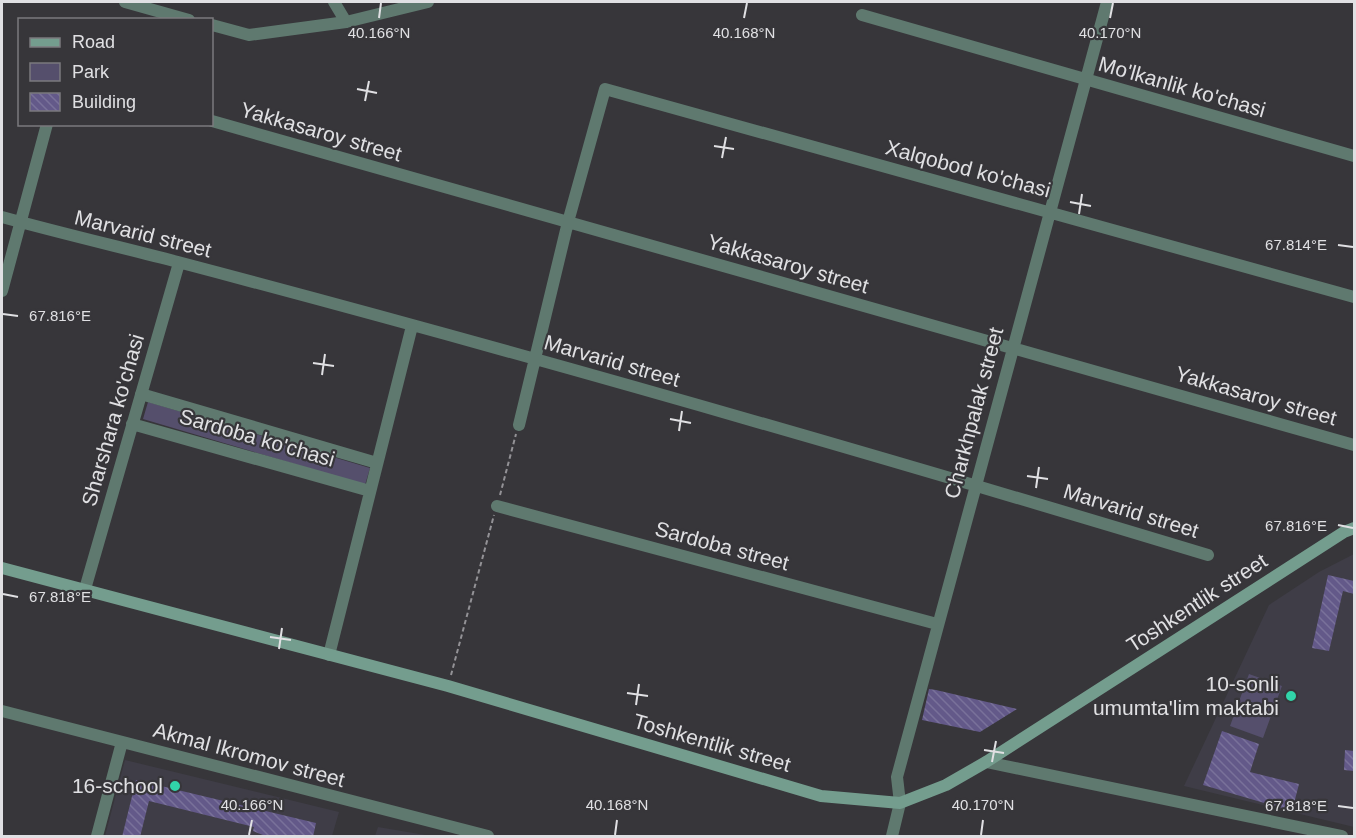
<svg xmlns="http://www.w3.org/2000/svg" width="1356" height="838" viewBox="0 0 1356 838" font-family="Helvetica,sans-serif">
  <defs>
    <pattern id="building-back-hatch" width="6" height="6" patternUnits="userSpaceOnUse" patternTransform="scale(1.5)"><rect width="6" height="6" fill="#635989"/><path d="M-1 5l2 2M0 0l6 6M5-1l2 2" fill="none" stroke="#79719a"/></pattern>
  </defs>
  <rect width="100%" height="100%" fill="#37363a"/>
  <path fill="#3f3d47" d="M1354,554V827L1184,786L1269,605L1319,572Z
    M125,760L339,812L332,836H105Z
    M378,827L431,836H375Z"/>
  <path fill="#554f6c" d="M148,402L370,468L365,485L143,419Z
    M1249,674L1282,686L1263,738L1230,726Z"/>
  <path fill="url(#building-back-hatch)" d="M1328,575L1354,581V594L1343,591L1329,651L1312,648Z
    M929,689L936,690L1017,709L980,732L922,720Z
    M1222,731L1259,744L1250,772L1299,784L1292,811L1203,785Z
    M1345,750L1354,751V771L1344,770Z
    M136,780L316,823L313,837H268L253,831L254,827L149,801L140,837H122Z"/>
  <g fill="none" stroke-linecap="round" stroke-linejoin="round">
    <path stroke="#939296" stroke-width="2" stroke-dasharray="4.5 3" stroke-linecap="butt" d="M500,495L516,434
      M451,675L494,515"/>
    <path stroke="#5f796f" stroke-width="12" d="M125,2L189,20
      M334,2L346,22
      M862,15L1354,156
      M212,25L249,35L346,22L428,2
      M212,121L1354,445
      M2,217C60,233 120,247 178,262C524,353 867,452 1208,555
      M2,291L47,124
      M141,394L377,463
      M132,424L370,491
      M519,425L568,222L605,89L1354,297
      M497,506L937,624
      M85,589L179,263
      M329,655L412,326
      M2,711L488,836
      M986,762L1342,836
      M97,836L122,742
      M892,836L900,803L897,777L1107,2"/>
    <path stroke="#749d8e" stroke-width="12" d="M2,568L448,686L821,796L900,803L946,785L986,762L1344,532L1354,528"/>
  </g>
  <path fill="none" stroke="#e0e0e3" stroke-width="2" d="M379,18L381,3M744,18L747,3M1110,18L1113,3M357,89L377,93M365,101L369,81M714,146L734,149M722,158L726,137M1070,202L1091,206M1079,214L1082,194M1338,245L1353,247M3,314L18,316M313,363L334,366M322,375L325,354M670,419L691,423M679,431L682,411M1027,476L1048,479M1036,488L1039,467M1338,525L1353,528M3,594L18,597M270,637L291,640M279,649L282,628M627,693L648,696M636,705L639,684M984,750L1004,753M992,762L996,741M1338,806L1353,808M249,835L252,820M615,835L617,820M981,835L983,820"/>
  <g fill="#31d4a9" stroke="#37363a" stroke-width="2">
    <circle cx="1291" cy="696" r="6"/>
    <circle cx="175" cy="786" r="6"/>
  </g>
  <g text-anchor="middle" stroke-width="4.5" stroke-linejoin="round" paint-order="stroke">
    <g font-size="21" fill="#e0e0e3" stroke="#37363a">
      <text transform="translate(1182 87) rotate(16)" y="7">Mo'lkanlik ko'chasi</text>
      <text transform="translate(321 132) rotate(16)" y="7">Yakkasaroy street</text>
      <text transform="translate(968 169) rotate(15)" y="7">Xalqobod ko'chasi</text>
      <text transform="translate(143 234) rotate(14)" y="7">Marvarid street</text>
      <text transform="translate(788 264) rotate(16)" y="7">Yakkasaroy street</text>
      <text transform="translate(612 361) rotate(16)" y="7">Marvarid street</text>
      <text transform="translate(1256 396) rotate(16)" y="7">Yakkasaroy street</text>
      <text transform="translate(974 413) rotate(-75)" y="7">Charkhpalak street</text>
      <text transform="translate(113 420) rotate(-74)" y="7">Sharshara ko'chasi</text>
      <text transform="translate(257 438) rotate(16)" y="7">Sardoba ko'chasi</text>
      <text transform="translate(1131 511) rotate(17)" y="7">Marvarid street</text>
      <text transform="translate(722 546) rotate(15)" y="7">Sardoba street</text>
      <text transform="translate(1197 603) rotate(-33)" y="7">Toshkentlik street</text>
      <text transform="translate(712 743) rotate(16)" y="7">Toshkentlik street</text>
      <text transform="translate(249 755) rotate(15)" y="7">Akmal Ikromov street</text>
    </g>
    <g font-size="21" fill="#e0e0e3" stroke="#37363a" text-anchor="end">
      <text x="1279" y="691">10-sonli<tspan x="1279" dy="24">umumta'lim maktabi</tspan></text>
      <text x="163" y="793">16-school</text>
    </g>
  </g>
  <g font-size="15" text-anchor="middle" fill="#e0e0e3" stroke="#37363a" stroke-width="4.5" stroke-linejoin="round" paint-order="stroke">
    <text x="379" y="38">40.166°N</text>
    <text x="744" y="38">40.168°N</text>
    <text x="1110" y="38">40.170°N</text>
    <text x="1296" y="250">67.814°E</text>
    <text x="60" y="321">67.816°E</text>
    <text x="1296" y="531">67.816°E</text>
    <text x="60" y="602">67.818°E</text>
    <text x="252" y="810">40.166°N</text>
    <text x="617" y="810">40.168°N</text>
    <text x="983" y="810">40.170°N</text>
    <text x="1296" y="811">67.818°E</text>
  </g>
  <rect width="1356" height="838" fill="none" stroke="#e0e0e3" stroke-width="6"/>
  <rect x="18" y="18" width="195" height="108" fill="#37363a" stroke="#7b7a7e" stroke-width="1.5"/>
  <rect x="30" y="38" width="30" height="9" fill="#749d8e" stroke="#7b7a7e" stroke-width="1.5"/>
  <text x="72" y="48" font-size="18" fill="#e0e0e3">Road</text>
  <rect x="30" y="63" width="30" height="18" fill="#554f6c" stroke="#7b7a7e" stroke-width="1.5"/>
  <text x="72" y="78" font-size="18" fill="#e0e0e3">Park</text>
  <rect x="30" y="93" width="30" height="18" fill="url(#building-back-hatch)" stroke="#7b7a7e" stroke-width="1.5"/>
  <text x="72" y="108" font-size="18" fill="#e0e0e3">Building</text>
</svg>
